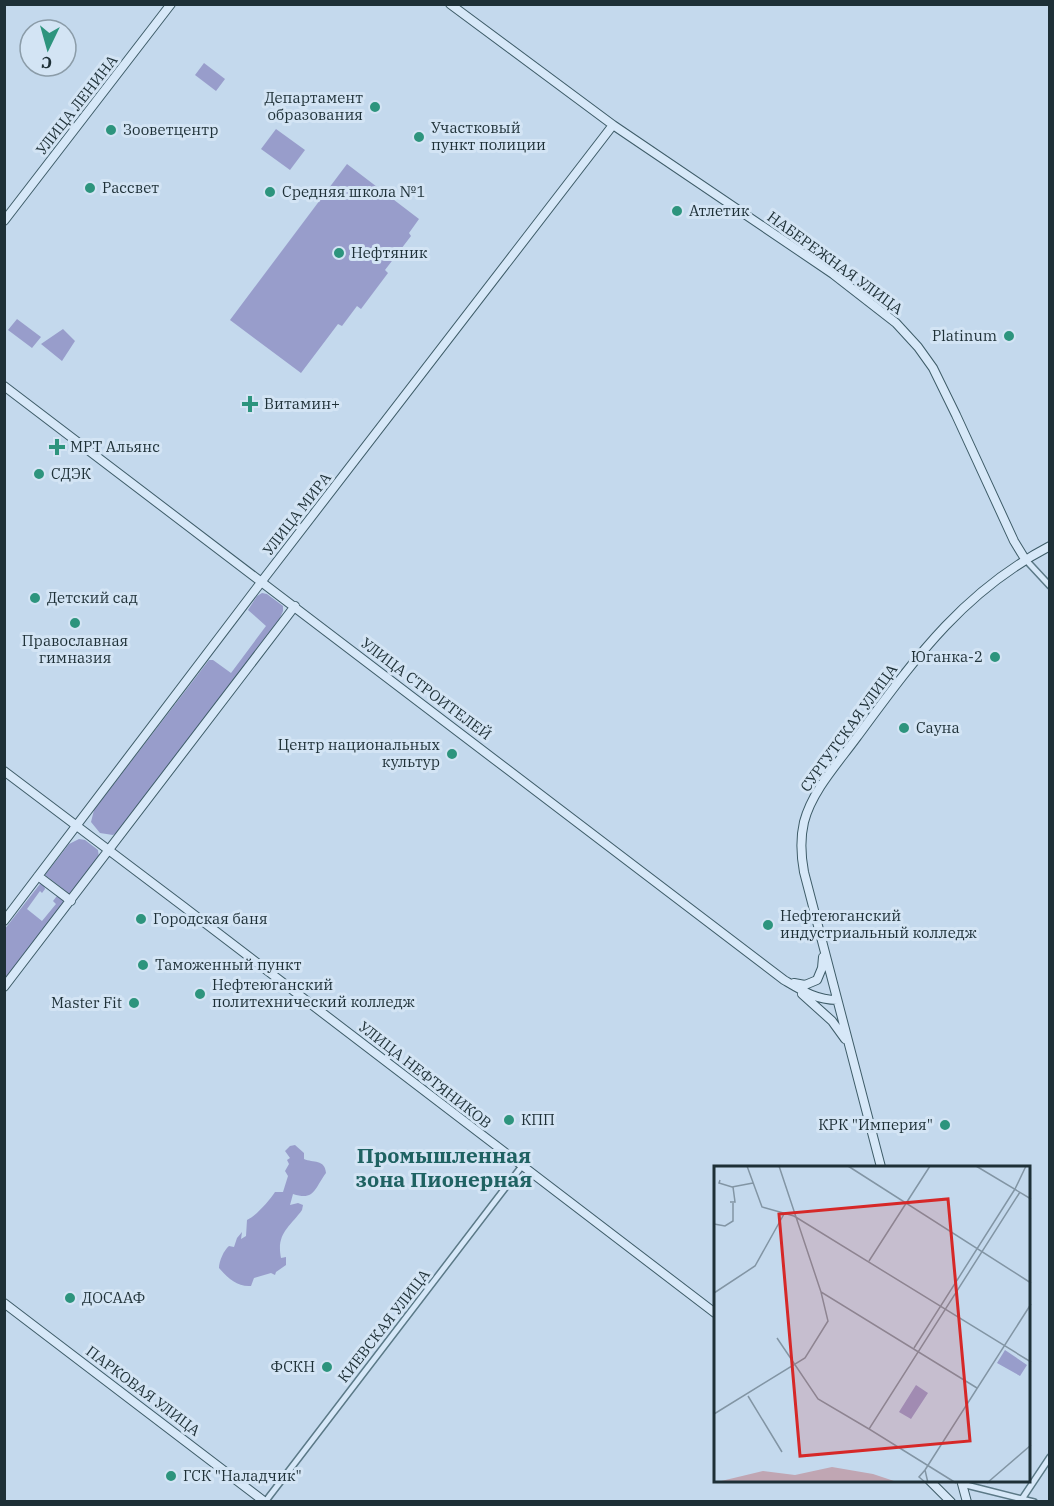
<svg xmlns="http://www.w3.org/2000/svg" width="1054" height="1506" viewBox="0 0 1054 1506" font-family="'IBM Plex Serif',serif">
  <rect width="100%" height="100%" fill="#c4d9ed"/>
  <path fill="#989dcb" d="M204,63L225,79L216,91L195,75Z
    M276,129L305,150L290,170L261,149Z
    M347,164L419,219L409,233L411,236L385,270L388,273L361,309L357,306L342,326L338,324L301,373L230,320Z
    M17,319L41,337L32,348L8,330Z
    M63,329L75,341L62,361L41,344Z
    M262,593L267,594L283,606V611L280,618L118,832L113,835L100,833L91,822L94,810L209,660H213L231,673L266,626L248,610L257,596Z
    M79,839L85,840L98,850L99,858L71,895L45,875L69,844Z
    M40,884L44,885L45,889L42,893L40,891L27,909L42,921L56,904L53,901L57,896L63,899V905L5,981L4,930Z
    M295,1145L304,1153V1159C313,1163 325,1159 326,1173C314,1189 315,1201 293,1194L290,1205L298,1203L303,1205L302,1210C290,1227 276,1233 281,1258L286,1257V1265L276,1272L275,1275L271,1273L254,1278L251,1286C237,1287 228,1278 219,1268C219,1261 224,1250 229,1246L234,1247L237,1238L242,1232L241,1239L246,1236L247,1220C256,1216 269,1201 275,1192H283L288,1176L285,1171L289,1164L287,1160L290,1158L285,1151L290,1146Z"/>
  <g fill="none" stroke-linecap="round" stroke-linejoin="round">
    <defs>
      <path id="street" d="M1025,559L1050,586
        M962,1484L1034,1502
        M1022,1499L1050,1457
        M265,1502L522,1166"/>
      <path id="secondary" d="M450,4L613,125L833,274L896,323L918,347L933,368L956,415L1014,541L1025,559
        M4,221L171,4
        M4,386L784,980C801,990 816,1000 837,1000
        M4,771L184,907L715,1313
        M38,876L71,901
        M4,921L262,581L613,125
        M794,983L805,985L817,980L822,968L823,957
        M4,987L295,606
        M802,994L832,1021L845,1039
        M881,1167L804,872C801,856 800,839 804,822C812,791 838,763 857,737C914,660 962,592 1050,546
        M4,1303L265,1502
        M929,1480L951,1502
        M961,1480L967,1502"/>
    </defs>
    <use href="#street" stroke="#5b7987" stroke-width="8"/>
    <use href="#secondary" stroke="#3e5c68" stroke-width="10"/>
    <use href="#street" stroke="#d7e8f8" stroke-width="5"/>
    <use href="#secondary" stroke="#d7e8f8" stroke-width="8"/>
  </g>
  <g fill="#2d947d" stroke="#d3e4f4" stroke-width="2">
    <circle cx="375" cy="107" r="6"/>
    <circle cx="111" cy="130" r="6"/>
    <circle cx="419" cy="137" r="6"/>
    <circle cx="90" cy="188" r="6"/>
    <circle cx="270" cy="192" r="6"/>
    <circle cx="677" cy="211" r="6"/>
    <circle cx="339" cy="253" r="6"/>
    <circle cx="1009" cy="336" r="6"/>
    <path d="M247 395h6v6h6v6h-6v6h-6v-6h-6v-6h6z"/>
    <path d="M54 438h6v6h6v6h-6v6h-6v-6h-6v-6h6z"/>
    <circle cx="39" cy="474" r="6"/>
    <circle cx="35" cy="598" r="6"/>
    <circle cx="75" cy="623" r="6"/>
    <circle cx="995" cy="657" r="6"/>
    <circle cx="904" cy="728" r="6"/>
    <circle cx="452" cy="754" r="6"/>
    <circle cx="141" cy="919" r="6"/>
    <circle cx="768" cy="925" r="6"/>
    <circle cx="143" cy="965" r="6"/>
    <circle cx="200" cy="994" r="6"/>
    <circle cx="134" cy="1003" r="6"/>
    <circle cx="509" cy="1120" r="6"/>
    <circle cx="945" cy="1125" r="6"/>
    <circle cx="70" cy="1298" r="6"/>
    <circle cx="327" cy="1367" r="6"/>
    <circle cx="171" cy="1476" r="6"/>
  </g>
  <g text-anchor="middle" stroke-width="6" stroke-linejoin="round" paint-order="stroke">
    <g font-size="15" fill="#1e3037" stroke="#d3e4f4" text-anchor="start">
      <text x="363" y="103" text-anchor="end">Департамент<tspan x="363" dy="17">образования</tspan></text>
      <text x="431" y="133">Участковый<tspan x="431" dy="17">пункт полиции</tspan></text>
      <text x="123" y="135">Зооветцентр</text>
      <text x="102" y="193">Рассвет</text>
      <text x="282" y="197">Средняя школа №1</text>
      <text x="689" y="216">Атлетик</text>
      <text x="351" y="258">Нефтяник</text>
      <text x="997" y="341" text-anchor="end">Platinum</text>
      <text x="264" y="409">Витамин+</text>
      <text x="70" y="452">МРТ Альянс</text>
      <text x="51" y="479">СДЭК</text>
      <text x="47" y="603">Детский сад</text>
      <text x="75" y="646" text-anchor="middle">Православная<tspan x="75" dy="17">гимназия</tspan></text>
      <text x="983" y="662" text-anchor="end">Юганка-2</text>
      <text x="916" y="733">Сауна</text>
      <text x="440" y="750" text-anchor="end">Центр национальных<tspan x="440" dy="17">культур</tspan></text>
      <text x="780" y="921">Нефтеюганский<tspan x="780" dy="17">индустриальный колледж</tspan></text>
      <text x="153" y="924">Городская баня</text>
      <text x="155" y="970">Таможенный пункт</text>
      <text x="212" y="990">Нефтеюганский<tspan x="212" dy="17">политехнический колледж</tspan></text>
      <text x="122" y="1008" text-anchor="end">Master Fit</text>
      <text x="521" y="1125">КПП</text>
      <text x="933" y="1130" text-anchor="end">КРК "Империя"</text>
      <text x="82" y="1303">ДОСААФ</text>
      <text x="315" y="1372" text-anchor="end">ФСКН</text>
      <text x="183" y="1481">ГСК "Наладчик"</text>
    </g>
    <g font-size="15" fill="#1e3037" stroke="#d3e4f4">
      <text transform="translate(77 105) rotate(-52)" y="5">УЛИЦА ЛЕНИНА</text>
      <text transform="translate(835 263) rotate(36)" y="5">НАБЕРЕЖНАЯ УЛИЦА</text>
      <text transform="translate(297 514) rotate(-52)" y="5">УЛИЦА МИРА</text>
      <text transform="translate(426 689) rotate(37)" y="5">УЛИЦА СТРОИТЕЛЕЙ</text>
      <text transform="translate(849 728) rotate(-54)" y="5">СУРГУТСКАЯ УЛИЦА</text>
      <text transform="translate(425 1075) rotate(38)" y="5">УЛИЦА НЕФТЯНИКОВ</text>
      <text transform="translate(384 1326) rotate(-52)" y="5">КИЕВСКАЯ УЛИЦА</text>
      <text transform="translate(143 1391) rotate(37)" y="5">ПАРКОВАЯ УЛИЦА</text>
    </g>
    <g font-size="21" font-weight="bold" fill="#1f6262" stroke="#d3e4f4">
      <text x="444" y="1163">Промышленная<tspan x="444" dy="24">зона Пионерная</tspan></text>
    </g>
  </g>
  <g transform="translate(714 1166)">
    <rect width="316" height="316" fill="#c4d9ed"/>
    <path d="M291,184L313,199L306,210L283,197ZM202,219L214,227L197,253L185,246Z" fill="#989dcb"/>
    <path d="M118,301L159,308L183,316H3L49,305L81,309Z" fill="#c0a6b3"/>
    <path fill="none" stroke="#8295a4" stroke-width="1.5" d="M33,0L48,41L80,50M65,0L107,126L263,222M134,0L317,117M262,0L317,33M6,14L5,17L18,21L39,17M301,23L312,0M16,36H21L19,21M80,50L317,196M0,58L11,60L19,55V37M155,95L216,0M0,127L41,100L70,48M63,172L104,233L155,263M200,182L301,23M34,230L68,286M0,248L91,192L114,155L107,126M211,304L205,311L212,317M214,317L211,304L317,138M242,317L155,263L306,26M273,317L317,279"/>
    <path fill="#d62828" fill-opacity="0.15" stroke="#d62828" stroke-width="3" d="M234,33L256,275L86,290L65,48Z"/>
    <rect width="316" height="316" fill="none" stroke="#1e3037" stroke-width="3"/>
  </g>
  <rect width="1054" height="1506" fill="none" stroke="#1e3037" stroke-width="12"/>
  <g transform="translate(48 48) rotate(185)"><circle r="28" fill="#d3e4f4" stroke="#8b9ca8" stroke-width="1.5"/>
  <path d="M0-4.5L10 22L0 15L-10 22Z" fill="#2d947d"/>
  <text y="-9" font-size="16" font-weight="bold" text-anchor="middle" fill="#1e3037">С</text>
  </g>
</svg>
